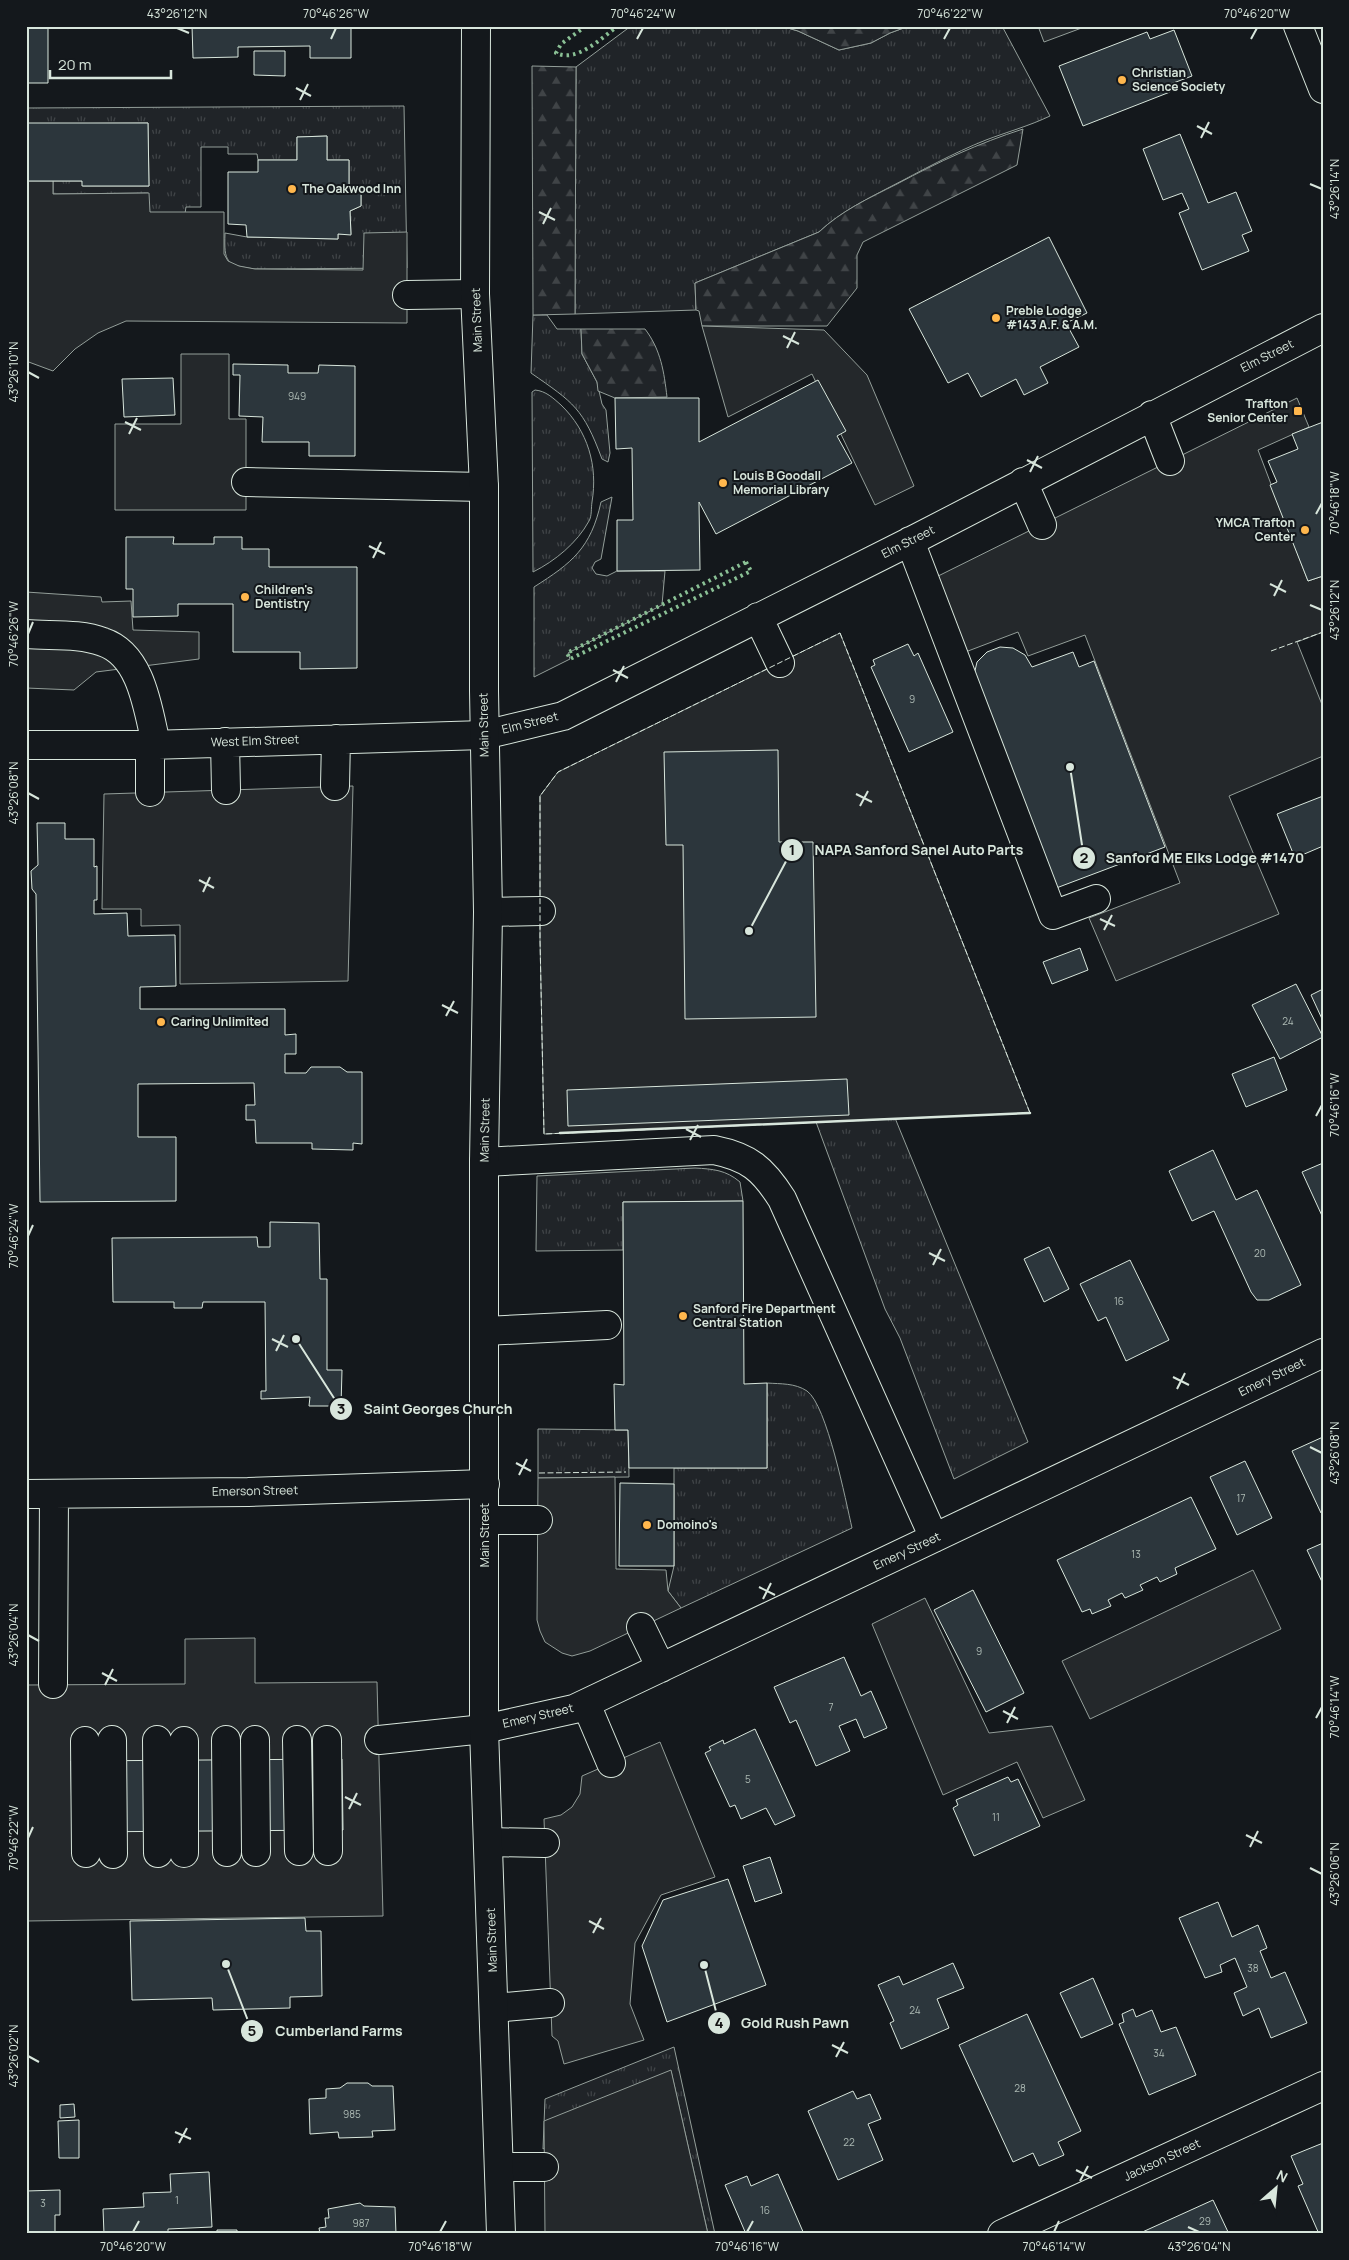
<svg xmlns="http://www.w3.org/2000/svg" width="1349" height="2260" viewBox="0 0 1349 2260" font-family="Manrope,sans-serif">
  <defs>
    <pattern id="grass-tufts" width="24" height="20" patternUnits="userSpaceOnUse" patternTransform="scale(1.25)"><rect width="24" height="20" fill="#202428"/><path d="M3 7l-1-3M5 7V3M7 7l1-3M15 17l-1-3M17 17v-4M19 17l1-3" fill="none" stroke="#404447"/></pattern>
    <pattern id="forest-firs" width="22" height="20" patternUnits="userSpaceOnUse" patternTransform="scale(1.25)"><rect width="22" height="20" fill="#202428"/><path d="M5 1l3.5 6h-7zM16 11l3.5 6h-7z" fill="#404447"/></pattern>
  </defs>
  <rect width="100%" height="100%" fill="#14181c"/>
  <path fill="url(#grass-tufts)" stroke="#939e99" d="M631,26H781L798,31L839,50L871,43L890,33L909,26H1002L1050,116C1029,126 1007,132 986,140C953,153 921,171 890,187C865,200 839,213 819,232L695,283L696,310L575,314L576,67Z
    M404,106L407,268L255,269C226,265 224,263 225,233L247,237L338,239V234H351L350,211L361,206V191L349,186V160H327V136L297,137V160H258L257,154H228V147H201V207H186L184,220L149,212L148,193L53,194V181H82L83,186H149L148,123L26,124V108Z
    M533,315H547L557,329H581L582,354L597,382L602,404L606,410L610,453L608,462L602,459C583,408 574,403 531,373Z
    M535,390C546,391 553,398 561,405C588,431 598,466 592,502C591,508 592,516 589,521C577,543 555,561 533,572L532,392Z
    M612,497L601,559L595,562L592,568L596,574L607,576L617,571H665L662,605L568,653L570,659L534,677V587C572,563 591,548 601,502Z
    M895,1118L1028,1442L954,1479L900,1338L885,1309L816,1122Z
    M695,1168C713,1169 726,1170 740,1182L743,1201L623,1202V1250L536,1251L537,1176Z
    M767,1383C781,1384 795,1383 807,1391C827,1405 846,1502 852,1528L681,1608L668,1591L674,1566V1468H767Z
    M538,1429L628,1430L629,1477L538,1478Z
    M674,2047L715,2234H708L671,2071L543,2149L545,2099Z"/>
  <path fill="url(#forest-firs)" stroke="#939e99" d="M781,26H909L890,33L871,43L839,50L798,31Z
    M532,66L576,67L575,314L533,315Z
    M1023,129L1017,165L863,242L857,255V288L827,326H702L699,311L696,310L695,283L819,232C841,211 869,198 897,184C938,162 979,143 1023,129Z
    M581,329H645C661,350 664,372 667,397L615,398L598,391L597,382L582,354Z"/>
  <path fill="#24282b" stroke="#939e99" d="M1038,26H1087L1044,42Z
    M26,181H53V194L149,193L150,212H224V254L228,261L239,266L255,269L363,270L364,233L407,232V323L126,321L98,333L75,349L53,371L26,361Z
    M702,326L824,330L867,375L914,486L875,505L812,374L728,417Z
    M181,354H229V419H246V510H115V424H181Z
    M1297,398L1309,427L1258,450L1308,581L1323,576V632L1297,642L1323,707V756L1229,796L1279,914L1116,981L1089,918L1180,883L1085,635L1028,656L1018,632L947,659L918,586Z
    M26,592L101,597L102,602L131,601L133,630L199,632V659L96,672L74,690L26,688Z
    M840,633L1030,1113L544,1134L540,939V796L558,772Z
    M353,786L348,981L180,984V925L141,926V909H102L104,794Z
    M615,1477L616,1569L666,1570L668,1591L681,1608L590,1651L572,1656L562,1653L545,1642L540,1631L537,1620L538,1478Z
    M1253,1570L1281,1629L1090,1719L1062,1661Z
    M925,1598L989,1733L1052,1726L1085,1800L1043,1818L1017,1762L943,1795L872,1624Z
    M255,1638V1683L377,1682L383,1916L26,1921V1685L185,1684V1639Z
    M660,1742L715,1877L661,1895L635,1943L630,2004L644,2040L564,2064L558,2041L552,2036L544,1819L561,1815L572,1807L580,1794L582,1776Z
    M671,2070L708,2234H545L544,2121Z"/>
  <path fill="#2c363c" stroke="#d8e6dc" d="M192,26H351V58H310V46L238,47V57L193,58Z
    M26,28H48V83H26Z
    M1174,30L1192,76L1168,85L1170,92L1083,126L1059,66L1147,32L1150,39Z
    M254,51H285V76L254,75Z
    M26,123H148L149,186H82V181H26Z
    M1180,134L1208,203L1236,192L1252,231L1242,235L1249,251L1202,270L1179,213L1189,209L1182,193L1163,200L1143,149Z
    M327,136V160H349V186L361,191V206L350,211L351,235L338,234V239L247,237L246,225L228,224V172H258V160H297V137Z
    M1049,237L1087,313L1066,323L1079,347L1040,367L1048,383L1024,395L1016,379L981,397L968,373L948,383L909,309Z
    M233,364L288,365V373H318L319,365L355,366V456H309V442H262L263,417L239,416L240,375H233Z
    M173,378L175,415L124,417L122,379Z
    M818,380L846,431L837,436L852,463L716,534L699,502L700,570L617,571V520H633L632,448L616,449L615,398H699V442Z
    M1323,422V576L1308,581L1270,485L1277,482L1268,461L1298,449L1292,434Z
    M126,537H174L173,544H214V537H242V549H269V567H357V668L300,669V652H233V604H178V616L133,617V589H126Z
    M908,644L914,656L918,653L953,732L909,752L871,667L875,665L873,660Z
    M1000,647L1013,648L1025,655L1032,667L1073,652L1079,667L1094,661L1165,847L1051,890L974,675L977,662L987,652Z
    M778,750L779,842H813L816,1017L685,1019L683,845H666L664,752Z
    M1323,796V846L1295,858L1277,814Z
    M37,823H65V839H94V867L97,866V900H94V914L127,913L128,936L175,935L176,986L140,987V1009H285V1035L296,1034V1054H285V1073H306L311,1067H340L347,1072H362V1144L353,1143V1150L312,1149V1143H256L255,1120H246V1105H255L254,1083L138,1084V1137H176V1201L40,1202L36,894L32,889L31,871L38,865Z
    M1080,948L1088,970L1052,984L1043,962Z
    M1296,984L1323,1037L1280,1059L1252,1005Z
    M1323,989V1021L1311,995Z
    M1274,1057L1287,1090L1246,1107L1232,1074Z
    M847,1079L849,1115L568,1126L567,1090Z
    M1213,1150L1236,1200L1257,1190L1301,1285L1269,1300H1257L1251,1292L1214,1211L1192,1221L1169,1171Z
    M1323,1163V1218L1302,1172Z
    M743,1201L744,1384L767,1383V1468H629L628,1430H615L614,1384L624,1385L623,1202Z
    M270,1222L319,1223L320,1279H327V1370H342L341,1406H309L310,1397L261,1399V1391H266L265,1302H203L202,1308H174V1302H113L112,1238L257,1237L258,1247H270Z
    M1049,1247L1069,1289L1044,1302L1024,1259Z
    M1130,1260L1169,1340L1126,1361L1106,1317L1098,1321L1080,1284Z
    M1323,1437V1513H1321L1292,1451Z
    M1245,1461L1272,1518L1237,1535L1210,1477Z
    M620,1483L674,1484V1566H619Z
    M1191,1497L1216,1549L1175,1568L1177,1574L1160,1582L1157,1577L1140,1585L1143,1590L1125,1598L1122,1593L1108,1600L1111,1606L1092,1614L1090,1609L1082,1612L1057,1560Z
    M1323,1543V1584L1307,1550Z
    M973,1590L1024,1693L986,1712L934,1610Z
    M844,1657L861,1696L871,1691L887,1728L864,1738L856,1719L839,1726L850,1751L816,1766L796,1720L790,1723L774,1687Z
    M755,1729L795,1816L775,1825L766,1808L741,1819L735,1805L730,1807L705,1753L711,1750L709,1747L723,1740L724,1744Z
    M342,1759L343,1830L72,1832L71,1761Z
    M1008,1777L1011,1782L1018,1779L1040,1826L974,1856L953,1808L958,1805L956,1800Z
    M770,1857L782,1893L755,1902L743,1866Z
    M728,1879L766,1985L667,2022L642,1946L663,1900Z
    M1218,1902L1232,1937L1258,1925L1267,1948L1260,1951L1271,1978L1285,1972L1307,2023L1271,2038L1259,2008L1243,2016L1234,1993L1247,1987L1235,1958L1220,1965L1222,1972L1205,1978L1179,1918Z
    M305,1918L306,1931H321L322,1996L290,1997V2008L213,2010L212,1998L132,2000L130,1921Z
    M953,1963L964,1988L937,1999L949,2028L901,2049L890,2023L894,2021L878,1985L899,1976L903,1985Z
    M1093,1978L1113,2024L1081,2038L1060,1993Z
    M1133,2009L1136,2017L1152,2010L1161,2032L1176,2027L1196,2075L1149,2095L1119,2024L1124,2022L1122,2014Z
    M1027,2014L1081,2131L1058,2142L1064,2155L1039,2166L1033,2153L1013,2162L959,2045Z
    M347,2083H368L372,2086H393L395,2130L372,2131L373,2137L339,2138L338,2132L310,2134L309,2099L326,2098V2089L340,2088Z
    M853,2091L857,2099L870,2094L881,2119L868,2124L883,2160L838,2180L808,2111Z
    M74,2104L75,2117L60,2118V2105Z
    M79,2120V2158H59L58,2121Z
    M1323,2143V2234H1319L1298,2186L1303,2184L1291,2156Z
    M209,2172L212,2227L168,2229V2234H104L103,2209L144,2207L143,2193L171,2192L170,2174Z
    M778,2174L804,2234H746L725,2185L747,2176L751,2186Z
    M60,2190V2215H55V2234H26V2191Z
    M1213,2200L1229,2234H1138Z
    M360,2203L364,2206L395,2207L396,2234H320L319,2228L326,2227L325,2218H329L328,2209Z
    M217,2230H237V2233L241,2234H217Z"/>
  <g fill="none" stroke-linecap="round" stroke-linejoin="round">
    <defs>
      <path id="minor" d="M1298,26L1323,89
        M407,295L475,294
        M1152,415L1170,461
        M246,482L484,487
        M1023,482L1042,525
        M910,541L1053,915L1096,899
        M758,617L780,663
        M26,634C51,636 80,633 103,642C142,655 148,710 156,744
        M225,742L226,790
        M26,745H150L484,735L563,716L917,538L1323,328
        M335,786L336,739
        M150,792V745
        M488,912L541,911
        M484,1162L714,1150C749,1157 763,1169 782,1199L934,1538
        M485,1331L607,1325
        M26,1494L248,1492L485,1484
        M485,1520H538
        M641,1627L661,1668
        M53,1684L54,1494
        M586,1704L611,1763
        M112,1740L113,1854
        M157,1740L158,1853
        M226,1740L227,1852
        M255,1740L256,1852
        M297,1740L299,1851
        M327,1740L328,1851
        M379,1740L484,1729L574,1709L1323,1353
        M85,1741L86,1853
        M184,1741V1853
        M488,1842L545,1843
        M494,2008L550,2003
        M500,2167H544
        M1002,2234L1323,2086"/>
      <path id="highway" d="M476,26L475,294L484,487V691L488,912L484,1162V1729L501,2234"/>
    </defs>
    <use href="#minor" stroke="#d8e6dc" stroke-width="30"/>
    <use href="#highway" stroke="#d8e6dc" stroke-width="30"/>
    <use href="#minor" stroke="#14181c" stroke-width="28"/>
    <use href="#highway" stroke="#14181c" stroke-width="28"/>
    <path stroke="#8ac095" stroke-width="4" stroke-dasharray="2.5 4" stroke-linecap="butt" d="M586,26L561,44L556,53C577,63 601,38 618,26
      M746,562L751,571L570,659L567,653Z"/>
    <path stroke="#d8e6dc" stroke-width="1" stroke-dasharray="6 2.5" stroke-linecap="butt" d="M840,633L1030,1113L544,1134L540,939V796L558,772Z
      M1271,651L1323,632
      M539,1473L626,1472"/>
    <path stroke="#d8e6dc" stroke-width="2.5" d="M560,1133L1030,1113"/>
  </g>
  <path fill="none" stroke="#d8e6dc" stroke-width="2" d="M177,28L189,33M331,39L336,28M637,39L643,28M944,39L950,28M1251,39L1257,28M296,88L311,96M300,100L308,84M1197,126L1212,134M1201,138L1209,122M1310,184L1322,189M539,212L555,220M543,224L551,208M783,336L799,344M787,348L795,332M28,372L39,378M125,422L141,430M129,434L137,418M1027,460L1042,468M1030,472L1038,456M1316,514L1322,503M369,546L385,554M373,558L381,542M1270,584L1286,592M1274,596L1282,580M1310,605L1322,610M28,634L33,622M613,670L628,678M616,682L624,666M28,793L39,799M856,794L872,802M860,806L868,791M199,880L214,888M203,892L210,877M1100,919L1115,926M1104,930L1112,915M442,1005L458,1013M446,1016L454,1001M1316,1116L1322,1105M686,1129L701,1137M690,1140L698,1125M28,1236L33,1225M929,1253L945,1261M933,1265L941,1249M272,1339L288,1347M276,1351L284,1335M1173,1377L1189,1385M1177,1389L1185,1373M1310,1447L1322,1453M516,1463L531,1471M519,1475L527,1459M759,1587L775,1595M763,1599L771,1583M28,1635L39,1641M102,1673L117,1681M105,1685L113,1669M1003,1711L1018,1719M1316,1718L1322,1707M1007,1723L1015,1707M345,1797L361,1805M349,1809L357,1793M1246,1835L1262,1843M28,1838L33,1827M1250,1847L1258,1831M1310,1868L1322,1874M589,1921L604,1929M593,1933L601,1918M832,2045L848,2053M28,2056L39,2062M836,2057L844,2042M175,2132L191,2139M179,2143L187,2128M1076,2170L1092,2178M1080,2181L1088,2166M1188,2227L1199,2232M133,2232L139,2221M440,2232L446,2221M747,2232L753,2221M1054,2232L1059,2221"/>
  <g fill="#ffb74d" stroke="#14181c" stroke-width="2">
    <circle cx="1122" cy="80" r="5"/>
    <circle cx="292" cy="189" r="5"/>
    <circle cx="996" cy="318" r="5"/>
    <rect x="1293" y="406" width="10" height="10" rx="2.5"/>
    <circle cx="723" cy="483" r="5"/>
    <circle cx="1305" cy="530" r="5"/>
    <circle cx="245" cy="597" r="5"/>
    <circle cx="161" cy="1022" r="5"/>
    <circle cx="683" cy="1316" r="5"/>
    <circle cx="647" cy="1525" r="5"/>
  </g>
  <g text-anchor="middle" stroke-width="4" stroke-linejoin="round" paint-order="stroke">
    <g font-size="10" fill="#adbab4">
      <text x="297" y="400">949</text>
      <text x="912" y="703">9</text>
      <text x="1288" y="1025">24</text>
      <text x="1260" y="1257">20</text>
      <text x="1119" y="1305">16</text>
      <text x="1241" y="1502">17</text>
      <text x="1136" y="1558">13</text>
      <text x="979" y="1655">9</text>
      <text x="831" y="1711">7</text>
      <text x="748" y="1783">5</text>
      <text x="996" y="1821">11</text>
      <text x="1253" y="1972">38</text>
      <text x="915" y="2014">24</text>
      <text x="1159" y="2057">34</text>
      <text x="1020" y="2092">28</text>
      <text x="352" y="2118">985</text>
      <text x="849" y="2146">22</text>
      <text x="177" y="2204">1</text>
      <text x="43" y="2207">3</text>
      <text x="765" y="2214">16</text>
      <text x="1205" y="2225">29</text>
      <text x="361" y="2227">987</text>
    </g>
    <g font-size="12" font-weight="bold" fill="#d8e6dc" stroke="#14181c" text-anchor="start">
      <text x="1132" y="77">Christian<tspan x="1132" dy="14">Science Society</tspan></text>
      <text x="302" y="193">The Oakwood Inn</text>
      <text x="1006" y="315">Preble Lodge<tspan x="1006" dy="14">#143 A.F. &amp; A.M.</tspan></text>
      <text x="1288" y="408" text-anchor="end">Trafton<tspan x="1288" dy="14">Senior Center</tspan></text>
      <text x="733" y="480">Louis B Goodall<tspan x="733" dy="14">Memorial Library</tspan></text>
      <text x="1295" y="527" text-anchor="end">YMCA Trafton<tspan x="1295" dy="14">Center</tspan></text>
      <text x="255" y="594">Children's<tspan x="255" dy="14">Dentistry</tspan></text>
      <text x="171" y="1026">Caring Unlimited</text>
      <text x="693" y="1313">Sanford Fire Department<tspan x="693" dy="14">Central Station</tspan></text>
      <text x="657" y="1529">Domoino's</text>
    </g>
    <g font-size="12" fill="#d8e6dc" stroke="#14181c">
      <text transform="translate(477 320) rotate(-92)" y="4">Main Street</text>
      <text transform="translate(1267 356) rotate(-27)" y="4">Elm Street</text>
      <text transform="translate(908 542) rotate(-27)" y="4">Elm Street</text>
      <text transform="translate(530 723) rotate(-14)" y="4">Elm Street</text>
      <text transform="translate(484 725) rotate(-91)" y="4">Main Street</text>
      <text transform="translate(255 741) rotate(-2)" y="4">West Elm Street</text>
      <text transform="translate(485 1130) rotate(-89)" y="4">Main Street</text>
      <text transform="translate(1272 1377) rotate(-26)" y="4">Emery Street</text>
      <text transform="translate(255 1491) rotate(-1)" y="4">Emerson Street</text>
      <text transform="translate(485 1535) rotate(-90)" y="4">Main Street</text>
      <text transform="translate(907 1551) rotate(-25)" y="4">Emery Street</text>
      <text transform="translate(538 1716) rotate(-13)" y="4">Emery Street</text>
      <text transform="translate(492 1940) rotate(-92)" y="4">Main Street</text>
      <text transform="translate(1162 2160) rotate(-25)" y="4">Jackson Street</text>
    </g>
  </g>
  <path fill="none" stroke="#d8e6dc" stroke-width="2" d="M749 931L792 850M1070 767L1084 858M296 1339L341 1409M704 1965L719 2023M226 1964L252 2031"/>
  <g fill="#d8e6dc" stroke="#14181c" stroke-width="2">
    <circle cx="749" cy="931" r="5"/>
    <circle cx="1070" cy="767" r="5"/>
    <circle cx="296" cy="1339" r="5"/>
    <circle cx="704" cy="1965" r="5"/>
    <circle cx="226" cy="1964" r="5"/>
    <circle cx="792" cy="850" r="12"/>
    <circle cx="1084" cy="858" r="12"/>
    <circle cx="341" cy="1409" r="12"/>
    <circle cx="719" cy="2023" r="12"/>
    <circle cx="252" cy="2031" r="12"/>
  </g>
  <g font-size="15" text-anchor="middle" font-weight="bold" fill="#111">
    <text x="792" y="855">1</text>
    <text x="1084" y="863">2</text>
    <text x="341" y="1414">3</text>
    <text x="719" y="2028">4</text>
    <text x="252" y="2036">5</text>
  </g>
  <g font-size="14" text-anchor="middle" font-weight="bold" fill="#d8e6dc" stroke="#14181c" stroke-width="4" stroke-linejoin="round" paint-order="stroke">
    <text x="919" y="855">NAPA Sanford Sanel Auto Parts</text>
    <text x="1205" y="863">Sanford ME Elks Lodge #1470</text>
    <text x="438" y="1414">Saint Georges Church</text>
    <text x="795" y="2028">Gold Rush Pawn</text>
    <text x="339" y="2036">Cumberland Farms</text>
  </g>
  <rect width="1349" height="2260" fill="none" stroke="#14181c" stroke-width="55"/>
  <g transform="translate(1276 2188) rotate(27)" stroke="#14181c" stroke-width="4" paint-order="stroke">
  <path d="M0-4L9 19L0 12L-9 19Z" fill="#d8e6dc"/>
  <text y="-8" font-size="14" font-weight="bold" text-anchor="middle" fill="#d8e6dc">N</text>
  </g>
  <path d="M50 70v8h121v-8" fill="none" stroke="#d8e6dc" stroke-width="2.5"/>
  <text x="58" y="70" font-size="15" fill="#d8e6dc" stroke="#14181c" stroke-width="4" paint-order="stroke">20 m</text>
  <rect x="28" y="28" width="1294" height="2204" fill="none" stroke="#d8e6dc" stroke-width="2"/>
  <g font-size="12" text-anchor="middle" fill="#d8e6dc">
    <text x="177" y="18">43°26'12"N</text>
    <text x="336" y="18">70°46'26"W</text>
    <text x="643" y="18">70°46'24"W</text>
    <text x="950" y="18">70°46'22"W</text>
    <text x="1257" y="18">70°46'20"W</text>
    <text transform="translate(1335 189) rotate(-90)" y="4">43°26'14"N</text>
    <text transform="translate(14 372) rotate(-90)" y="4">43°26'10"N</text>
    <text transform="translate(1335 503) rotate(-90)" y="4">70°46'18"W</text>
    <text transform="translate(1335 610) rotate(-90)" y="4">43°26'12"N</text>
    <text transform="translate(14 634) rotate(-90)" y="4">70°46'26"W</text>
    <text transform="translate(14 793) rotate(-90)" y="4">43°26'08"N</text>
    <text transform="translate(1335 1105) rotate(-90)" y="4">70°46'16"W</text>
    <text transform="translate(14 1236) rotate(-90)" y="4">70°46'24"W</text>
    <text transform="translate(1335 1453) rotate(-90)" y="4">43°26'08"N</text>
    <text transform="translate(14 1635) rotate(-90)" y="4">43°26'04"N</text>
    <text transform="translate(1335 1707) rotate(-90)" y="4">70°46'14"W</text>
    <text transform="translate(14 1838) rotate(-90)" y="4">70°46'22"W</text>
    <text transform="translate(1335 1874) rotate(-90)" y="4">43°26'06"N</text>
    <text transform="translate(14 2056) rotate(-90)" y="4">43°26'02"N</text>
    <text x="133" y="2251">70°46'20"W</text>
    <text x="440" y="2251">70°46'18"W</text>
    <text x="747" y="2251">70°46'16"W</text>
    <text x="1054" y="2251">70°46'14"W</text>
    <text x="1199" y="2251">43°26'04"N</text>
  </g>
</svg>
